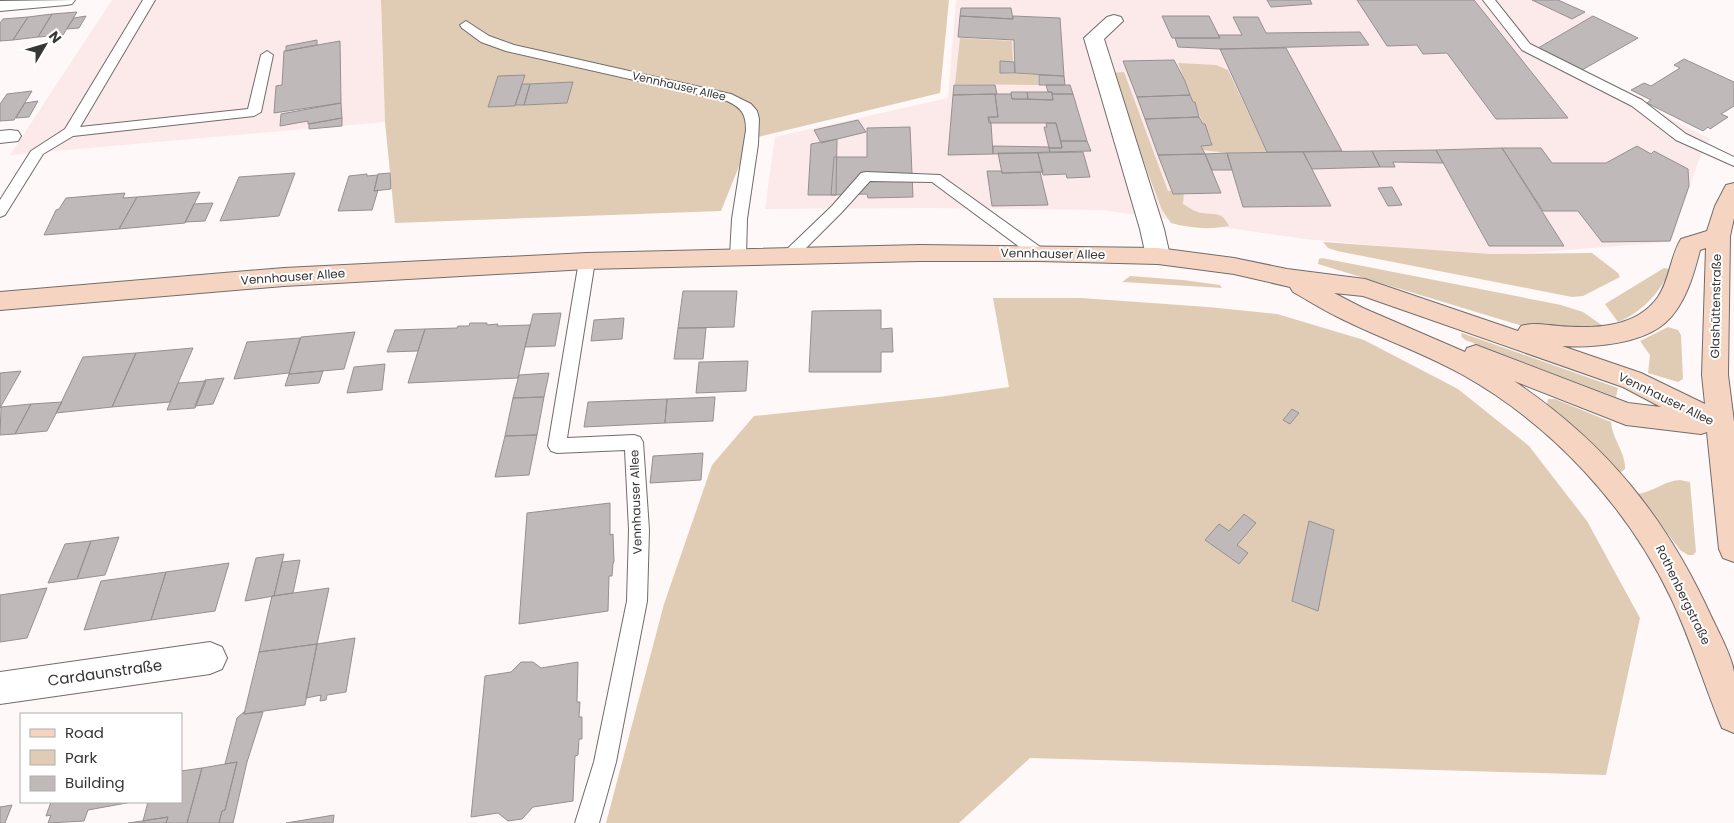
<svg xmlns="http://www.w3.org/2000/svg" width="1734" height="823" viewBox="0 0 1734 823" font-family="Poppins,sans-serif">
  <rect width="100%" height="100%" fill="#fef8f8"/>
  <path fill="#fbeae9" d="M112,0H381L385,122L10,155Z
    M956,0H1558L1593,16L1535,48L1710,139L1698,162L1671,242L1502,255L1427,250L1305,239L1102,210L927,208L765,209L775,137L948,98Z"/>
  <path fill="#e0ccb4" d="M381,0H949L940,93L750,139L721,211L395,223L385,122Z
    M960,38L1012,41L1013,61H1000V73L1038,75V85L955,84Z
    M1178,63L1216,65L1228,70L1267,152L1227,153L1203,150L1201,143L1212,142L1190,95Z
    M1124,72L1168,191H1184L1183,204C1189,207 1196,213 1202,213C1215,215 1222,211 1229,226C1209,230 1190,228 1171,223L1162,210L1110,73Z
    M1323,242L1490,254L1592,253L1618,273L1620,277L1583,296L1572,297L1337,251L1328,248Z
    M1322,258L1561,305L1583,312L1603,326C1575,330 1547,328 1519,325L1318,264L1319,259Z
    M1664,268L1670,269C1661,292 1641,313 1618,322L1605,304Z
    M1130,276L1183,280L1220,285L1222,288L1122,282Z
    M993,298H1081L1208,307L1277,314L1364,340L1458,389L1529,446L1587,521L1640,618L1606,775L1030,758L959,823H606L664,604L712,465L754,416L939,397L1009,387Z
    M1668,327L1678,330L1681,335L1683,379L1678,382L1648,373L1650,355L1640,341Z
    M1462,333L1618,388L1616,397L1465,340L1461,336Z
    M1548,399H1555L1611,422C1612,439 1626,453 1625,469L1620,473L1598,449L1547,404Z
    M1680,480L1690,482L1696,552L1693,555H1688L1680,550L1638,494C1653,492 1664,481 1680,480Z"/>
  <path fill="#bfb9ba" stroke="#969092" d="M1267,0H1310L1312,4L1271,7Z
    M1357,0H1474L1568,118L1496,119L1447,53L1423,54L1417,45L1387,46Z
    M1532,0H1558L1585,12L1572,19Z
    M961,8H1011L1013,19L960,16Z
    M77,12L63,35L38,37L52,14Z
    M52,14L38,37L13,40L28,17Z
    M86,16L79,28L67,29L74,18Z
    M960,16L1013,19V16L1060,18L1064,76L1015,73L1014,40L958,37Z
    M1162,16H1209L1220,38H1172Z
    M1593,16L1638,38L1582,70L1538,48Z
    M28,17L13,40L0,41V23L3,19Z
    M1233,17H1258L1266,33L1360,32L1369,45L1220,49L1178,47L1175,38H1220L1218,35H1242Z
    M317,40V45L286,51V46Z
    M340,41L341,103L274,113L276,86L282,85L284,51Z
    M1286,48L1342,151L1267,152L1220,49Z
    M1684,59L1734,82V106L1721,114L1728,117L1710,129L1708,127L1703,131L1647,103L1651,100L1631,90L1644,83L1651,86L1680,68L1674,65Z
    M1174,60L1185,81L1190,95L1137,97L1123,61Z
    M1000,61L1014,62L1015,73H1000Z
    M525,75L515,106L488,107L498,76Z
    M1039,75L1064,76L1065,85H1039Z
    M573,82L567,103L524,105L530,84Z
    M522,84H530L524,105H515Z
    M954,85H995L997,94L953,95Z
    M1046,85H1070L1073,94H1052V92H1048Z
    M32,91L14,120L0,121V104L7,94Z
    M1011,92H1027L1028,99H1012Z
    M1027,92H1052L1053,100L1028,99Z
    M995,94H1011L1012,99L1053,100L1052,94H1073L1087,141H1061L1056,123H989L988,117H998Z
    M995,94L998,117H988L991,123L993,154L948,155L953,95Z
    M1190,95L1193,102H1195L1199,117L1145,119L1137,97Z
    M38,101L29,117L16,118L25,103Z
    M341,103L342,118L308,124V121L280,126L281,114Z
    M1199,117L1203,124H1205L1212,145L1201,146L1205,154L1158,155L1145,119Z
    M342,118V126L309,129V124Z
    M858,120L866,132L821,143L814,130Z
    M1046,123H1056L1062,148H1049L1044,127H1047Z
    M910,127L913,197L868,198L867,194L831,195L834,157H867V128Z
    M837,139L836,195H808L811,144Z
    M1061,141H1087L1091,151L1050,152L1049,148H1062Z
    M993,146L1049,147L1050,152L993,154Z
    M1637,146L1651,154L1654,151L1688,169L1689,186L1670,241L1602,242L1578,211H1543L1502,148H1541L1552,163H1606Z
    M1502,148L1564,246H1489L1436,150Z
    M1436,150L1443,163L1393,162L1395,167H1380L1372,151Z
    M1372,151L1380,167L1312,169L1303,152Z
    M1083,152L1090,177L1067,178L1066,174L1043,175L1038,153Z
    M1303,152L1331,206L1243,207L1227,153Z
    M998,153H1038L1043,172L1002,173Z
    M1227,153L1232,170H1212L1205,154Z
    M1205,154L1221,193L1173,194L1158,155Z
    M987,171H1002V173L1040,172L1048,205L992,206Z
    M295,173L279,216L220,221L239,177Z
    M390,173L391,189L374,191L378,174Z
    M367,174V176L378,175L374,191L378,190L372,210L338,211L349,176Z
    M1392,187L1402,205L1388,206L1378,188Z
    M200,192L185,223L119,229L137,197Z
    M125,193L123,198L137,197L119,229L44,235L56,210L59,209L66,198Z
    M213,203L205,221L185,222L194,204Z
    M683,291H737L734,327L678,328Z
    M881,310V329L892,328L893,352H881V372H809L812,311Z
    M561,313L555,346L525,347L533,314Z
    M624,318L622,339L591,341L594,320Z
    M470,323H487V325L498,324L497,326L530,325L518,378L408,383L425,329L457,328L458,326H469Z
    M678,328H706L703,359H674Z
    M425,329L418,351L387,352L395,330Z
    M355,332L344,369L289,374L301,337Z
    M300,338L289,373L234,379L247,342Z
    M193,348L170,402L112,407L136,353Z
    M136,353L112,407L56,413L83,357Z
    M748,361L746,391L696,393L699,362Z
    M385,364L382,390L347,393L354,367Z
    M21,371L0,408V373Z
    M323,371L319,383L285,386L289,374Z
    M549,373L544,397L513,398L519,375Z
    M224,378L213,404L195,406L205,380Z
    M206,381L195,408L167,410L178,383Z
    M544,397L537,435L505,436L513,398Z
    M715,397L713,421L665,423L667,399Z
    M667,399L665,423L584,427L588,402Z
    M62,402L47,431L15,434L31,404Z
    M31,404L15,434L0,435L1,407Z
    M1292,409L1299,413L1290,424L1283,420Z
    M537,435L529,475L495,477L505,436Z
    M703,453L701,480L650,483L653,456Z
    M610,503V535L613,534L614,562L613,563L612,576H609L608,611L519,624L527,513Z
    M1244,514L1256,523L1237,545L1248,553L1239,564L1205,540L1219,524L1229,531Z
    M1309,521L1334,530L1318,611L1292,601Z
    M119,537L105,575L77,579L91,541Z
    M91,541L77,579L48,583L65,544Z
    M284,554L274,596L245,601L256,558Z
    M300,560L293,593L274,596L282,562Z
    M229,563L215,611L151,620L166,572Z
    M166,572L151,620L84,630L101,581Z
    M47,588L27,638L0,642V595Z
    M329,588L317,644L259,652L272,596Z
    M355,638L346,692L327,695L326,700L320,701L321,695L306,698L317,644Z
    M317,644L305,705L244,714L259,652Z
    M521,662H533L541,668L578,662L577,702H580L579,717H582V739H579L578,755L575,756L573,801L533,807L522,819L508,821L498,813L471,817L485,676L511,672Z
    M245,711L244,714L263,712L247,762L233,823H219L222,811L225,810L237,762L225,764L237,718Z
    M237,762L225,810L222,811L219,823H187L202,768Z
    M202,768L187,823H166L168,817L143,821L148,802H181V771Z
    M51,802H132L88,810L84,821L48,823L51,815L46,816Z
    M12,805L5,823H0V807Z
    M334,815L333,823H286Z
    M168,817L166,823H128L142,821Z"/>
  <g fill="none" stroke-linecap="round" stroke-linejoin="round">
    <defs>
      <path id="lane" d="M143,0H155L80,127L248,109L261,55L267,51L273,55L261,112L254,116L73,136L43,154L5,215L0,217V200L31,151L65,129Z
        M1483,0H1495L1530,44L1642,100L1686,134L1734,157V166L1676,140L1632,106L1522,50Z
        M466,21L489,36L514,45L731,94L751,104L757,111L759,119L758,144L747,219L746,256L743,260L738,261L733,260L730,256L732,219L746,130C746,114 742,108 727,101L506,51L481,42L462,28L460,25Z
        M866,172L940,175L1043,249L1046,253L1043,257L1038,258L1033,257L932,182L870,181L842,212L795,259L790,260L785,259L782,255L785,251L832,206L861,173Z
        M587,256L592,257L595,261L567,438L634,435L640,437L643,442L649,530L647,601L616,762L599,823H575L594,762L627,601L629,530L625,450L557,453L551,451L548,446L579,261L582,257Z"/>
      <path id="street" d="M75,0L72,4L66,5L0,11V1Z
        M1114,15L1121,17L1123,21L1104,39L1164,229L1170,256L1166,262L1158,264L1150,262L1146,256L1140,229L1084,38L1107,17Z
        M10,130L18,131L21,136L18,141L0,143V131Z
        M210,642L222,647L227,658L222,669L210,674L0,704V672Z"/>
      <path id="secondary" d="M1734,183V218L1730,236L1728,375L1734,422V562L1723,558L1719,549L1707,432L1701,434L1626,425L1514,381C1605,442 1666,517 1711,616C1718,631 1732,656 1734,672C1734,692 1734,713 1734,733L1722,728C1704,685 1691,640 1671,598C1627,506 1552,425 1463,375C1426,354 1385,340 1346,321C1328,313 1311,302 1293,292L1290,287L1234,274L1158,264L1038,261H920L587,269L284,286L0,310V292L284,268L587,253L920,245L1158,248L1234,258L1287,269L1365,279L1518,331L1521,326C1534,322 1546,325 1559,326C1594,329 1636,328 1658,297C1670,279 1670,257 1681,239L1707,231L1715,206L1726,185ZM1706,248L1702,375L1705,404L1641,373L1562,346C1593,348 1641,344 1665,323C1685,306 1694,274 1700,250ZM1334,293L1363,296L1623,387L1661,407L1628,403L1476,345L1467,348L1465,352L1363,308Z"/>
    </defs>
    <use href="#lane" stroke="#726c6b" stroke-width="2"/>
    <use href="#street" stroke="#726c6b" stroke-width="2"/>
    <use href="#secondary" stroke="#726c6b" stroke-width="2"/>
    <use href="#lane" fill="#fff" fill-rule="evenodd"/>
    <use href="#street" fill="#fff" fill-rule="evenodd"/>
    <use href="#secondary" fill="#f5d5c2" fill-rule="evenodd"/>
  </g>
  <g text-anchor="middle" stroke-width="4" stroke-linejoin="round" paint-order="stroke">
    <g font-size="11" fill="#383535" stroke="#fff">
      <text transform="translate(679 86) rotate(13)" y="4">Vennhauser Allee</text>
    </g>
    <g font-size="12" fill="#383535" stroke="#fff">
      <text transform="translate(1053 254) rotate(1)" y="4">Vennhauser Allee</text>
      <text transform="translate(293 277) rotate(-4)" y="4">Vennhauser Allee</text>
      <text transform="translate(1716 306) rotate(-89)" y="4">Glashüttenstraße</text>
      <text transform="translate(1666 399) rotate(26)" y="4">Vennhauser Allee</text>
      <text transform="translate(636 502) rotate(-92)" y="4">Vennhauser Allee</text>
      <text transform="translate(1683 595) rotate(64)" y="4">Rothenbergstraße</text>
    </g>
    <g font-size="15" fill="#383535" stroke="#fff">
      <text transform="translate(105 673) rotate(-8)" y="5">Cardaunstraße</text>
    </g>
  </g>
  <rect x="20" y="713" width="162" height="90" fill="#ffffff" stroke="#afaeae"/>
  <rect x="30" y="729" width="25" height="8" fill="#f5d5c2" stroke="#afaeae"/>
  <text x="65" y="738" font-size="15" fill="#383535">Road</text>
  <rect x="30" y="750" width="25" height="15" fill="#e0ccb4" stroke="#afaeae"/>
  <text x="65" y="763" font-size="15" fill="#383535">Park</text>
  <rect x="30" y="776" width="25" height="15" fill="#bfb9ba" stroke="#afaeae"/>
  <text x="65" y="788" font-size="15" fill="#383535">Building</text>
  <g transform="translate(45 45) rotate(52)" stroke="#ffffff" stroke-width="4" paint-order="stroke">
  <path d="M0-4L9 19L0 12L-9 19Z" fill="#383535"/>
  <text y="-8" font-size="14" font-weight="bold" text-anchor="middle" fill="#383535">N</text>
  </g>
</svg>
